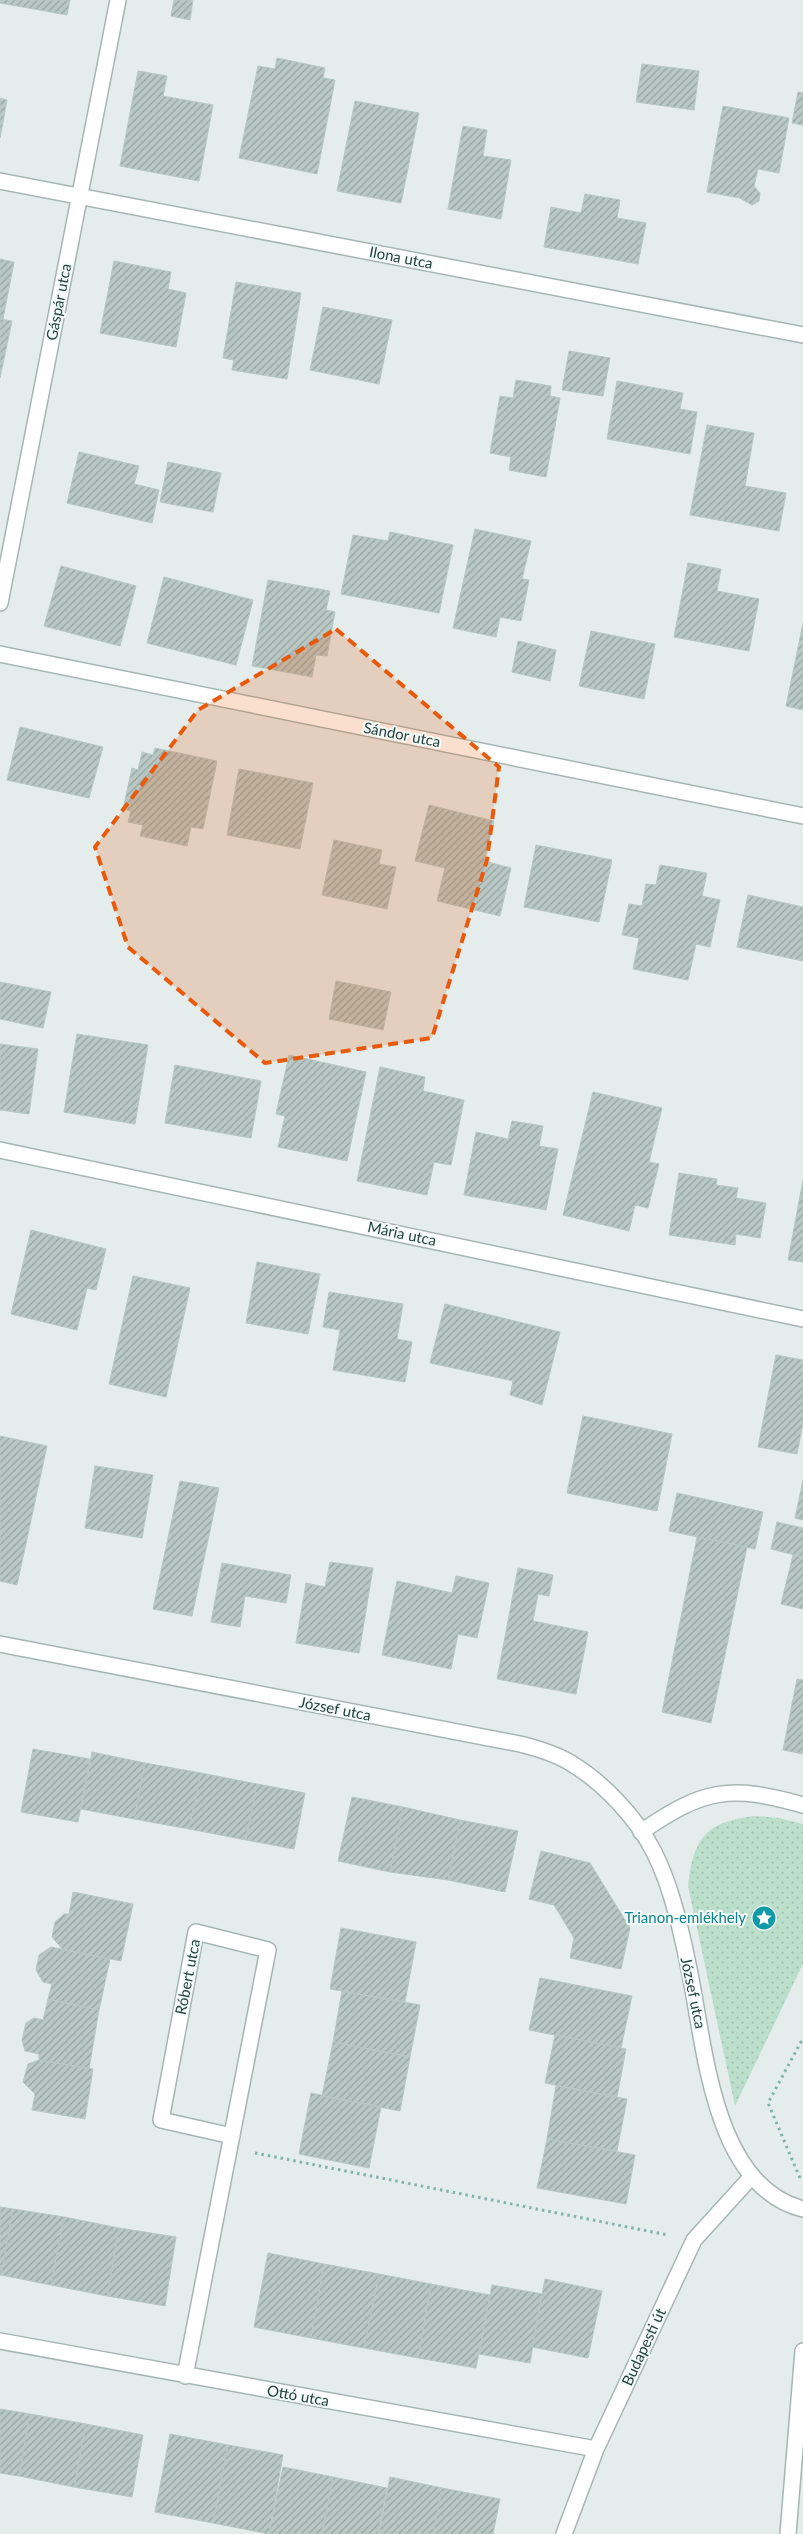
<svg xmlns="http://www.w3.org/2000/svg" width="803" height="2534" viewBox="0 0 803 2534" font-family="Lato,sans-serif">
  <defs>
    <pattern id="green-dots" width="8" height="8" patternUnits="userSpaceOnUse" patternTransform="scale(1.25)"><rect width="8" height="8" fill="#bcdfcc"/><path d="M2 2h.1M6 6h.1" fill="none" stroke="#a1c0b0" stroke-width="1.8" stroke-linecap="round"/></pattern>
    <pattern id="building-hatch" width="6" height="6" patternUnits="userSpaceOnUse" patternTransform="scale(1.25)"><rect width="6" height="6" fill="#b9c8c4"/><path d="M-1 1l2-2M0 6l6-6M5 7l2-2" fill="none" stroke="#96a4a0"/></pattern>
  </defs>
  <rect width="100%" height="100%" fill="#e4edeb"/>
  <path fill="url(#green-dots)" d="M756,1816L779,1818L803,1824V1964L735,2106L688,1886C693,1837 707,1821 756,1816Z"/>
  <path fill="url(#building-hatch)" stroke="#b6c7c3" d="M0,0H70L67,15L0,3Z
    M174,0H193L190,20L171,16Z
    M277,58L325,68L323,78L335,80L317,174L239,158L258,66L275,69Z
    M642,64L699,71L694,110L636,102Z
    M138,71L167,76L163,96L213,105L199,181L120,166Z
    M798,92L803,93V125L792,123Z
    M0,98L7,100L0,138Z
    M355,101L419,113L401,203L337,191Z
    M723,106L789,118L779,173L758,169L754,186L760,193L759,201L752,205L740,198L707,192Z
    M463,126L487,130L483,156L511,160L501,219L448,209Z
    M585,194L620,200L617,218L646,223L638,264L544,247L551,207L581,213Z
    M0,259L14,262L3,319H0Z
    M114,261L171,272L168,289L186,293L176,347L100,333Z
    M236,282L301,293L287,379L232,370L234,360L223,358Z
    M323,307L392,320L379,384L310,370Z
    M0,319L12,321L0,378Z
    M569,351L610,358L603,396L562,390Z
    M516,380L551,386L550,396L560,398L546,477L509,470L511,457L490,453L500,396L513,398Z
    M617,381L683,393L680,409L697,412L690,454L607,439Z
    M707,425L754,433L745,486L786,493L779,531L690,515Z
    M79,452L139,466L134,484L159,490L152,523L67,503Z
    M168,462L221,473L213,512L160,502Z
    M475,529L531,541L522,579L529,580L521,621L500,617L496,637L453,628Z
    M390,532L453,545L439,613L341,594L353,535L388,541Z
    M688,563L721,569L717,591L759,599L749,651L674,637Z
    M61,566L136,586L120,646L44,626Z
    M164,577L253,600L236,665L147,643Z
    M268,580L330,591L326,610L335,612L327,656L316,655L312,677L252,666Z
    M803,623V710L786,706Z
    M591,631L655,644L644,699L579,686Z
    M518,641L556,650L550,681L512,672Z
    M20,727L103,747L89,798L7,780Z
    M155,748L217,761L203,829L191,827L187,846L140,836L143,825L128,822L131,811L123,809L132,768L138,770L142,752L153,755Z
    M239,769L313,783L300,849L227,835Z
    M429,805L494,821L484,861L511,868L500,916L437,901L445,868L415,861Z
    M334,840L382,850L379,864L396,867L387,909L322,895Z
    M536,845L612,860L599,922L524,907Z
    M660,865L707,873L702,896L720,900L710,947L696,944L688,980L633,969L639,938L622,935L629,904L642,906L646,884L656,885Z
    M748,895L803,907V961L737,947Z
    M336,981L391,992L383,1030L329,1019Z
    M0,982L51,992L43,1028L0,1019Z
    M77,1034L148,1045L135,1124L64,1112Z
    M0,1044L38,1049L29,1114L0,1110Z
    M289,1055L366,1072L347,1161L278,1147L285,1116L276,1114Z
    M175,1065L261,1081L251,1138L165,1123Z
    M380,1067L425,1077L423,1091L464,1100L451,1165L434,1162L427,1195L357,1181Z
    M593,1092L662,1108L649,1162L659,1164L648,1208L635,1205L629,1231L563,1215Z
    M512,1121L543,1126L539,1146L558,1149L546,1210L464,1195L476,1132L508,1139Z
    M679,1173L717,1179L716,1185L738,1188L736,1198L766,1203L760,1238L736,1234L735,1245L669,1235Z
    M803,1180V1262L788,1260Z
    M31,1230L106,1249L96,1290L87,1288L77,1330L11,1314Z
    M257,1262L320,1274L308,1334L246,1323Z
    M133,1276L190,1288L166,1397L109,1384Z
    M329,1292L403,1304L397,1339L412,1342L405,1382L333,1370L340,1330L323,1327Z
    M445,1304L560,1332L542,1405L510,1395L513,1381L430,1363Z
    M776,1355L803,1360V1423L797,1454L758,1447Z
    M583,1416L672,1434L657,1511L567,1493Z
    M0,1436L47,1446L17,1585L0,1581Z
    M95,1466L153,1475L142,1538L85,1528Z
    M803,1480V1520L795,1518Z
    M180,1481L219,1488L192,1616L153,1609Z
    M677,1493L763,1512L755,1549L669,1531Z
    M777,1522L803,1528V1557L771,1549Z
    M697,1537L747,1547L711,1723L662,1712Z
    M793,1555L803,1557V1609L781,1604Z
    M330,1562L373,1568L359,1653L296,1643L306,1583L325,1587Z
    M222,1563L291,1575L286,1603L245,1596L240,1627L211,1622Z
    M518,1568L553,1575L549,1596L538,1594L533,1621L588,1632L576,1694L497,1679Z
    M456,1576L489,1583L477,1638L458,1634L451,1669L382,1655L397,1581L452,1593Z
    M797,1679L803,1680V1754L783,1750Z
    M33,1749L90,1759L78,1822L21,1812Z
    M92,1752L145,1763L134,1819L81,1809Z
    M145,1763L201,1773L189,1829L134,1819Z
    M201,1773L257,1784L246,1840L189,1829Z
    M257,1784L305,1793L294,1849L246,1840Z
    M352,1797L403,1807L390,1872L338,1861Z
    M403,1807L460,1820L448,1880L390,1872Z
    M460,1820L518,1831L505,1892L448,1880Z
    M541,1851L590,1863L630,1928L621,1969L570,1958L574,1938L554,1905L529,1899Z
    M73,1892L133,1904L121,1961L63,1950L52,1937L55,1922L64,1914H69Z
    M341,1928L416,1942L405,2002L330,1989Z
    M51,1947L110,1959L99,2010L48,1999L52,1984L43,1982L36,1970L39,1955Z
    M540,1978L632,1996L621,2048L529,2030Z
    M342,1991L420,2005L410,2057L333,2042Z
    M48,1999L99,2010L89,2069L39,2060V2054L25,2051L22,2040L26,2023L34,2018L43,2020Z
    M555,2035L626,2049L617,2097L545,2083Z
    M333,2042L410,2057L400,2111L322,2096Z
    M39,2060L93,2069L85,2119L32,2110L35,2094L23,2082L28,2064Z
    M556,2086L627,2099L617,2151L547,2139Z
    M311,2093L381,2107L369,2168L299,2154Z
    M547,2139L635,2155L626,2204L537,2188Z
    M0,2207L13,2209L1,2275H0Z
    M13,2209L64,2217L51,2285L1,2275Z
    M64,2217L119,2228L107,2296L51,2285Z
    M119,2228L176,2237L165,2306L107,2296Z
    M268,2253L324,2264L311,2338L254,2327Z
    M324,2264L379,2274L364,2348L311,2338Z
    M379,2274L431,2284L418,2358L364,2348Z
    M545,2279L602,2291L588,2358L532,2347Z
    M431,2284L490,2295L476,2368L418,2358Z
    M492,2285L542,2294L530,2363L479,2354Z
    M0,2409L30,2414L19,2476L0,2473Z
    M30,2414L86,2424L74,2487L19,2476Z
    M86,2424L143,2435L132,2497L74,2487Z
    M170,2434L228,2445L213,2523L155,2512Z
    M228,2445L283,2455L269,2534L213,2523Z
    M283,2467L333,2477L322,2534H269Z
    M333,2477L387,2488L378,2534H322Z
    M390,2477L442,2488L433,2534H379Z
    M442,2488L500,2499L493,2534H433Z"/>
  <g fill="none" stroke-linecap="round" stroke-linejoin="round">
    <defs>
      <path id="service" d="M788,2534L803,2351"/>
      <path id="minor" d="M0,181L803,335
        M0,603L118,0
        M0,654L803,816
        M0,1150L803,1319
        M641,1832C703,1789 730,1784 803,1805
        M0,2341L596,2449
        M185,2376L268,1950L196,1932L161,2120L232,2136
        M564,2534L596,2449L694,2240L752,2176"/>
      <path id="tertiary" d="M0,1644L520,1744C536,1748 554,1753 569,1762C603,1782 636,1817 654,1852C672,1888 681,1930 689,1969C705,2044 712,2186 803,2209"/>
    </defs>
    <use href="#service" stroke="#a6b6b3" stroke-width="18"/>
    <use href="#minor" stroke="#a6b6b3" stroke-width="18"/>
    <use href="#tertiary" stroke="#a6b6b3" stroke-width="18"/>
    <path stroke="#83b2ab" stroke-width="3" stroke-dasharray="2.5 4" stroke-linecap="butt" d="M255,2153L668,2235
      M800,2178L768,2103L803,2038"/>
    <use href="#service" stroke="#fff" stroke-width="15"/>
    <use href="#minor" stroke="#fff" stroke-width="15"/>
    <use href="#tertiary" stroke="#fff" stroke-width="15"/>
  </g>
  <path fill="#e8590c" fill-opacity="0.2" stroke="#e8590c" stroke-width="4" stroke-dasharray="10 6" stroke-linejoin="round" d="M336,629L499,767L487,860L432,1038L265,1063L128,947L95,847L198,710Z"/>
  <defs>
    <symbol id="sight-disc" viewBox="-11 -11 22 22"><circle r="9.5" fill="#0f9aa8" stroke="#f4faf8"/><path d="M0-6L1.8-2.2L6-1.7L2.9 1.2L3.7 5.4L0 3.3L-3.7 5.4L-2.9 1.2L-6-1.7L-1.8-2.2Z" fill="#fff"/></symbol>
  </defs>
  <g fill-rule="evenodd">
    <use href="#sight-disc" x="750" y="1904" width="28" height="28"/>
  </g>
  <g text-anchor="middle" stroke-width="4" stroke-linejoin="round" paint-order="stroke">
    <g font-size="15" fill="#23403d" stroke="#f4faf8">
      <text transform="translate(401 258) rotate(11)" y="5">Ilona utca</text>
      <text transform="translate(59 302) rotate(-79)" y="5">Gáspár utca</text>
      <text transform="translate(402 735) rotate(11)" y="5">Sándor utca</text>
      <text transform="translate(402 1234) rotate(12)" y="5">Mária utca</text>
      <text transform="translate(335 1709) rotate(11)" y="5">József utca</text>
      <text transform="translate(188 1977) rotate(-79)" y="5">Róbert utca</text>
      <text transform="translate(693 1993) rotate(78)" y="5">József utca</text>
      <text transform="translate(644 2347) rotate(-65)" y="5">Budapesti út</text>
      <text transform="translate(298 2396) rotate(10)" y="5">Ottó utca</text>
    </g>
    <g font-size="15" fill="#0d838f" stroke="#f4faf8" text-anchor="end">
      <text x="746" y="1923">Trianon-emlékhely</text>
    </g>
  </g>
</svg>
